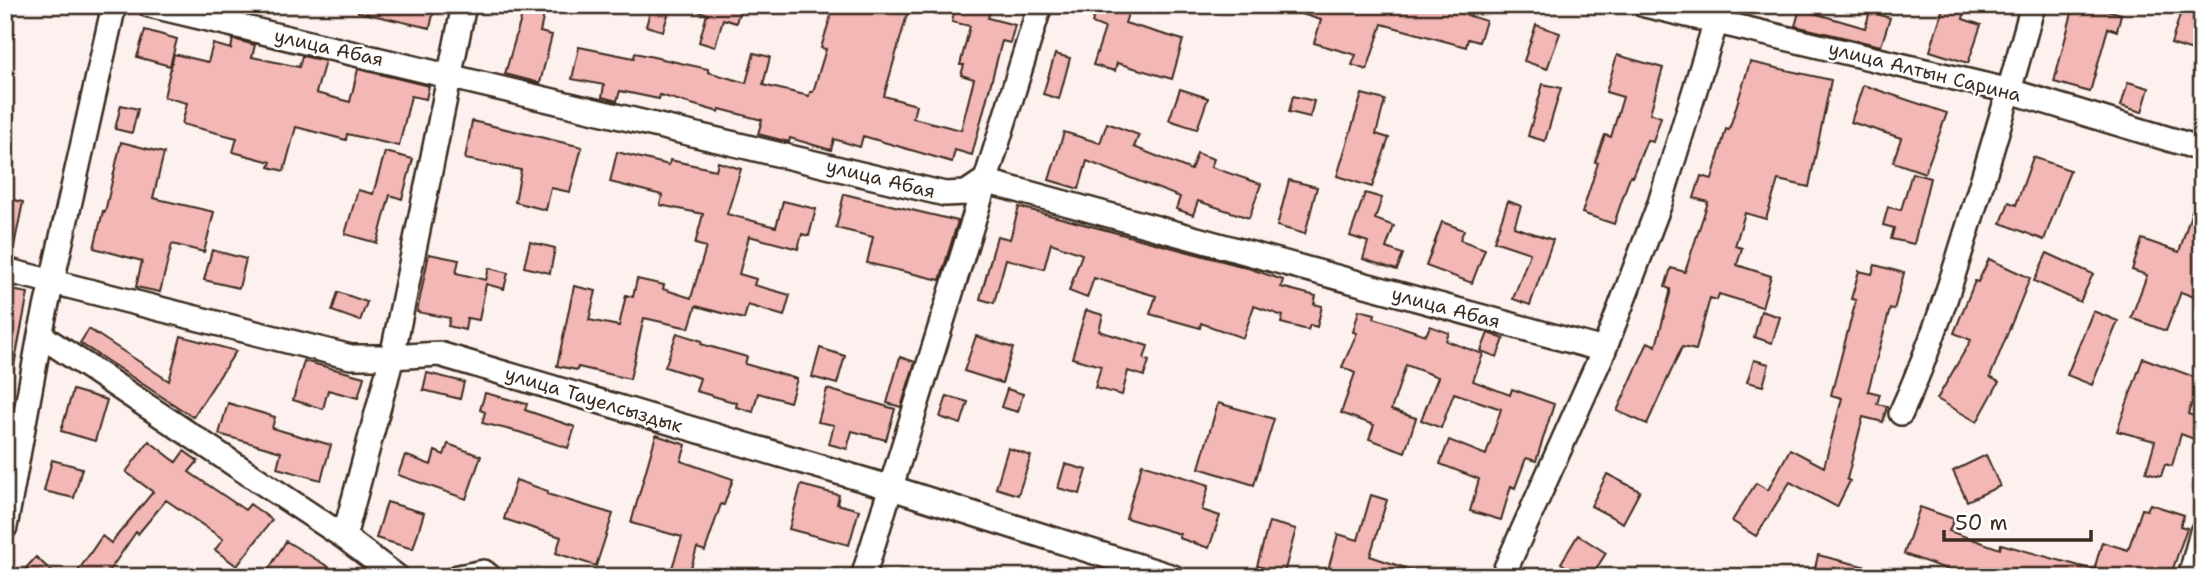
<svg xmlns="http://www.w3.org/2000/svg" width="2207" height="582" viewBox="0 0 2207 582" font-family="'Shantell Sans',sans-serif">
  <rect width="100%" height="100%" fill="#fdf1f0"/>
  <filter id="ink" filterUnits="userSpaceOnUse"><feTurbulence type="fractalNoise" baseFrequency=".0143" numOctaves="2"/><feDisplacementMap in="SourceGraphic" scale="14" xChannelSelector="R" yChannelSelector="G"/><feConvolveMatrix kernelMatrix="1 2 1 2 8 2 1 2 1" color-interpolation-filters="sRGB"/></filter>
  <g filter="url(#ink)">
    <path fill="#f3b7b5" stroke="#3b2a1e" stroke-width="2" d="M358,5H435L430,28L358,12Z
      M525,5H546L540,32L552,35L540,83L505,74Z
      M652,5H671L663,31L646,26Z
      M692,5H741L736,23L723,19L715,47L699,42L707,14L692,9Z
      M834,5H900L909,8L884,96L916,105L913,118L961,130L974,79L961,75L964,65H960L970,26L952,22L955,5H991L988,18L1015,25L1010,43L1002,41L972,155L955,150L952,162L863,136L860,147L834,139L831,150L790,138L789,142L758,134L762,120L720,109L719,112L660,95L659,99L620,91L617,101L602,97L604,85L572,79L579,47L634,58L635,53L708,69V72L746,83L754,53L770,57L763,85L809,96L810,92H813L826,49L821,48Z
      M1097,5H1131L1125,23L1183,40L1172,79L1117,63L1115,71L1093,65L1105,28L1092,23Z
      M1287,5H1446L1445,8L1486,21L1479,42L1468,39L1466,47L1382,24L1367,70L1352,65L1356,55L1314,43L1321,20L1286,9Z
      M1944,5H1966L1963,19L1981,25L1968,63L1930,51Z
      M2074,5H2100L2099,8L2121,14L2117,31L2108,28L2090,92L2054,82Z
      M2183,5H2202L2195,30L2202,32V54L2171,44Z
      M1800,9L1865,28L1870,12L1890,18L1881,46L1795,26Z
      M1536,25L1560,33L1547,69L1524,61Z
      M145,30L177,39L170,66L137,57Z
      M233,39L255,45L252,57L299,67L302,56L325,61L316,93L350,102L358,69L429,86L426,99L411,96L399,146L347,134L346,140L296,127L284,171L269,167L271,162L233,152L237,138L182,124L187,103L164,97L174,54L208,62L213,44L231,49Z
      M1055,54L1070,58L1059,99L1043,94Z
      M1617,55L1663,68L1650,113L1661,117L1653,142L1647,140L1632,177L1630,176L1614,224L1582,213L1598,163L1595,162L1605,135L1611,137L1623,97L1606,92Z
      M1750,62L1831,80L1809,187L1778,180L1766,219L1745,213L1735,246L1742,248L1737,265L1771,276L1762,307L1719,294L1717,300L1710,298L1696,350L1682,347L1647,424L1617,411L1648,342L1656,346L1670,293V289L1665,287L1671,268L1685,272L1708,202L1694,198L1701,176L1712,179L1726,129L1729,130Z
      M2128,82L2149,88L2142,112L2121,106Z
      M1543,84L1561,88L1545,141L1528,136Z
      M1863,85L1947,113L1925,173L1893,162L1901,138L1851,122Z
      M1180,89L1208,98L1197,129L1169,120Z
      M1362,94L1385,100L1376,134L1389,138L1372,187L1337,176Z
      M1293,96L1314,101L1310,117L1289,112Z
      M121,105L138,109L132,133L115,129Z
      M472,121L582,147L570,192L551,188L546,210L515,202L521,170L465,159Z
      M1107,123L1139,135L1134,147L1191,170L1197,153L1214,159L1211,167L1261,184L1249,218L1198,201L1193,215L1176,209L1180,197L1087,161L1079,189L1049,180L1064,132L1100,143Z
      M121,142L164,153L153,198L214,212L204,252L172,244L160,292L136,287L142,261L94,248L103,211L105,212Z
      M385,152L413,159L402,199L390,195L377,243L345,234L358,190L373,194Z
      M617,152L669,165L670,160L716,170L718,162L741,169L727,214L776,227L783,201L816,209L809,236L802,234L798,249L749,236L739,274L756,279L754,285L790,295L784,316L748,305L744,319L696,306L689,328L644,318L630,379L578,367L577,370L557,366L574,286L596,291L589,320L619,326L626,295L633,297L637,279L664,285L663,289L691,298L706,247L695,244L703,214L660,205L662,195L610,182Z
      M2033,157L2070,170L2044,240L2001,223L2009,202L2016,205Z
      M1912,173L1930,178L1914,244L1891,239L1894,228L1883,225L1888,207L1901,210Z
      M1289,180L1317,187L1305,234L1277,226Z
      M2198,192H2202V300L2181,292L2166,331L2131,318L2147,275L2132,270L2142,239L2179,252Z
      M1365,193L1382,198L1375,219L1394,226L1386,248L1403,254L1397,270L1363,259L1368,242L1350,236Z
      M844,194L958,221L940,280L867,263L873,237L836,228Z
      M5,198L23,202L13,251H5Z
      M1508,201L1521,206L1514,227L1553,240L1530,305L1513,299L1530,253L1494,241Z
      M1019,207L1245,267L1283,280L1281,287L1316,296L1314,304L1322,306L1317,327L1310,325L1308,330L1281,323L1283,316L1254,306L1243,338L1201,323L1200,328L1150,314L1156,296L1094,278L1087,298L1069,291L1082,254L1051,243L1044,269L1006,259L994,303L980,299L997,236L1010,239Z
      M1442,222L1464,230L1460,240L1485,249L1472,283L1426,266Z
      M530,242L555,248L550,273L524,267Z
      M212,250L246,259L239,288L204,280Z
      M2047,253L2093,274L2080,302L2034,281Z
      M429,254L459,260L456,273L486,280L489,268L508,273L504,289L486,284L479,320L467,318L465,330L448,326L450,318L417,312Z
      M1989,259L2030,278L1990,377L1999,382L1977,422L1937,399L1971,340L1954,333L1975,281L1978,282Z
      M1875,265L1904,273L1894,310L1890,309L1868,391L1880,394L1877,404L1887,406L1883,422L1863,417L1847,479L1850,481L1837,507L1790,482L1756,536L1732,521L1756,483L1768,490L1790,449L1824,467L1842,398L1831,395L1856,300L1851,299L1859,271L1872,274Z
      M11,290L28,293L13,371L5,370V306L8,307Z
      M338,292L367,302L360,321L332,311Z
      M1086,310L1103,315L1099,331L1148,346L1144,359L1149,361L1144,376L1128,371L1122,395L1095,388L1101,366L1072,358Z
      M1359,310L1375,314L1374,318L1426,335L1430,326L1449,333L1446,341L1483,354L1473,381L1510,395L1512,389L1554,404L1536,461L1526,458L1515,488L1511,486L1501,520L1470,511L1479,479L1440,464L1449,440L1486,455L1501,409L1454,393L1441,428L1421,420L1438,377L1406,365L1391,410L1416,418L1405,452L1369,439L1374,425L1341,413L1355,373L1342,367L1357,333L1353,332Z
      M1761,311L1780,317L1772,343L1754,337Z
      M2093,311L2118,321L2092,385L2067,375Z
      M89,329L169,381L181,336L236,351L193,417L80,343Z
      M677,333L702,341L701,344L747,357L745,364L797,379L790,402L758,393L753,412L736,407L737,403L696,391L700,378L665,367Z
      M1488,333L1504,339L1497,357L1481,351Z
      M976,336L1013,348L1002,383L964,371Z
      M820,348L845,356L837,384L812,377Z
      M900,357L915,362L901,407L887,403Z
      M2143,358L2200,379L2188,414L2202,419V442L2181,434L2172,466L2165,464L2161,476L2146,472L2155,441L2117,431Z
      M1754,360L1769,364L1763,386L1747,382Z
      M304,361L364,377L358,398L328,390L323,409L293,400Z
      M427,373L464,382L460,399L423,390Z
      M827,389L895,409L886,440L852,431L847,449L829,444L834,425L818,422Z
      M1007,389L1023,394L1018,412L1001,407Z
      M73,390L107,400L95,441L61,431Z
      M485,393L527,404L525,410L575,427L568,448L519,432L482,423L485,412L480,410Z
      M947,396L968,402L961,424L940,417Z
      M228,403L275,417L272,428L331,445L321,480L277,468L281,452L219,434Z
      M1218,403L1274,419L1254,485L1199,468Z
      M656,435L686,445L681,461L733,479L724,505L721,504L705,551L697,548L688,577H669L682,537L631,523Z
      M149,441L176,462L184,451L198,461L189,472L245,510L250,504L272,520L237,566L215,550L223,539L166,500L138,534L136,532L105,577H74L102,536L111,543L153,492L126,472Z
      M448,444L481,456L466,499L398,475L405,455L431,465L435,451L444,455Z
      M1008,448L1031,456L1018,495L996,488Z
      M1986,455L2000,486L1967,501L1953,471Z
      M52,460L82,468L74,498L44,491Z
      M1065,464L1087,470L1080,494L1058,488Z
      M1142,464L1209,485L1202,510L1220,516L1209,548L1179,538L1180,534L1126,518Z
      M1607,474L1640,491L1623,523L1591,506Z
      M516,480L548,491L547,494L613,514L596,566L556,553L561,537L504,519Z
      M801,485L839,495L837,504L859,510L849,545L789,529Z
      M1371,495L1387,500L1370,556L1423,574L1422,577H1326L1338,534L1358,540Z
      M387,502L424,513L413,549L376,538Z
      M2150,504L2184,515L2180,526L2187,528L2170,577H2015L1987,569L1984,577H1956L1957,573L1904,554L1920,507L1954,519L1949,531L2000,549L2001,544L2094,570L2102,542L2128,550L2142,509L2147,510Z
      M1269,522L1296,529L1284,573L1257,566Z
      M1578,535L1606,553L1591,577H1581L1561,563Z
      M286,541L345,577H264Z
      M1818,555L1883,571L1882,577H1813Z
      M36,557L58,577H35L26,568Z"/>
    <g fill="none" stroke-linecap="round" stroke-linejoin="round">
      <defs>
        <path id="street" d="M149,5L945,194L966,193L984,181L1604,350
          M1645,5L2010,91L2202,149
          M5,270L351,357H392L439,354L892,488L1173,577
          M40,335L344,537L397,577
          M1901,413C1931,348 1952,280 1973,211C1994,143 2014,75 2033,5
          M5,527L40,335L114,5
          M344,537L392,357L464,5
          M458,577L484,572L490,577
          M863,577L1040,5
          M1502,577L1604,350L1660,203L1721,5
          M2190,577L2202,532"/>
      </defs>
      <use href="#street" stroke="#3b2a1e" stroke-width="28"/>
      <use href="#street" stroke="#fff" stroke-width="23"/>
    </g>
  </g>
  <g text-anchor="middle" stroke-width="5" stroke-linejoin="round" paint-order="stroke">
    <g font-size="19" fill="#3b2a1e" stroke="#fff">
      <text transform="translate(329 47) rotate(13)" y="7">улица Абая</text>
      <text transform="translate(1925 71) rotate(14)" y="7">улица Алтын Сарина</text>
      <text transform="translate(881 178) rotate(14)" y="7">улица Абая</text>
      <text transform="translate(1446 307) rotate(15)" y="7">улица Абая</text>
      <text transform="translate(594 399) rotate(17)" y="7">улица Тауелсыздык</text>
    </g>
  </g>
  <rect width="2207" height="582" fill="none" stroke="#fff" stroke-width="28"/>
  <rect x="14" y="14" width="2179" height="554" fill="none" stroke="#3b2a1e" stroke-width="2.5" filter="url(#ink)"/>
  <path d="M1944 530v10h147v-10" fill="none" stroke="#3b2a1e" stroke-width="3.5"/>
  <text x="1955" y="530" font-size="21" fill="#3b2a1e" stroke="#ffffff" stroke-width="5" paint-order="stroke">50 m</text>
</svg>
